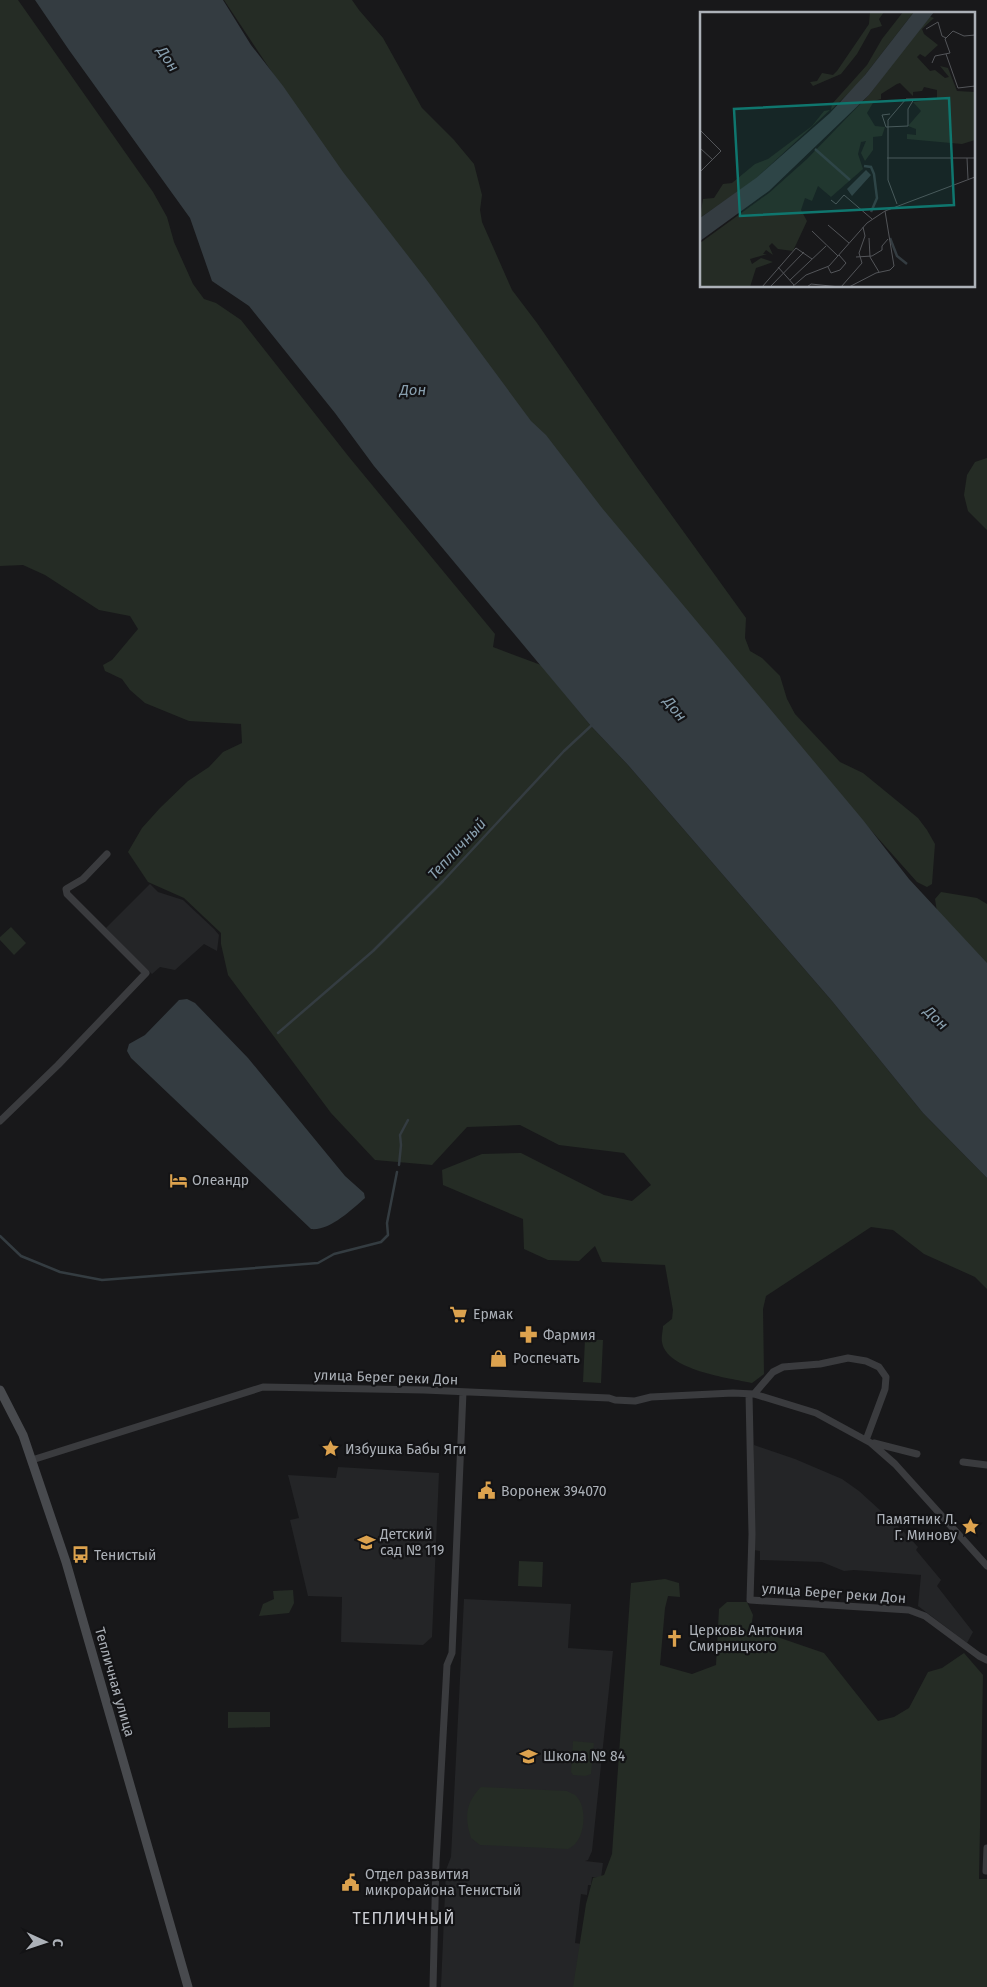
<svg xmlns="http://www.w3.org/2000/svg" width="987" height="1987" viewBox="0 0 987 1987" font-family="'Fira Sans',sans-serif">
  <rect width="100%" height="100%" fill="#18181a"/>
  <path fill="#242527" d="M150,884L158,892L183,900L214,929L219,935L217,951L204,944L175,970L160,967L152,974L133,956L106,928Z
    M754,1445L795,1459L842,1479L859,1491L903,1531L918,1547L916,1550L941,1580L937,1586L973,1632L967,1643L918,1606L921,1575L854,1570L844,1571L822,1562L760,1560V1551L754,1550Z
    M338,1467L439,1473L432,1637L423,1645L341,1642L342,1597L308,1596L290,1520L299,1518L288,1475L336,1478Z
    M464,1599L571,1604L568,1648L613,1651L592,1851L588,1860L585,1861L603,1863L601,1878L592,1877L591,1885H588L587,1895L581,1894L575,1943L581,1944L596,1987H441L446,1870L451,1857Z"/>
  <path fill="#252c25" d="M0,0H18L153,192L167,217L174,242L193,284L204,299L216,303L241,320L349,457L495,634L493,647L541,665L591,726L628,765L832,1001L923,1113L987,1178V1289L975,1277L924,1254L893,1230L871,1227L766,1296L763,1309L764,1374L752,1383C729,1378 666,1370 662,1342C661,1337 663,1331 663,1326L672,1319L673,1310L665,1265L602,1262L595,1246L579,1261L548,1260L524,1249L523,1219L443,1185L442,1170L482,1154L521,1153L604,1195L632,1201L651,1185L624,1153L559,1145L520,1125L467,1127L432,1165L375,1160L331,1113L228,975L221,944V933L184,898L148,882L128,852L142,828L160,808L188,781L209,767L223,752L242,743L241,724L189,721L145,703L130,690L122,679L105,671L103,665L112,660L138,629L130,616L99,610L45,575L23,565L0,566Z
    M224,0H352L359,10L383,38L422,108L454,140L474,164L482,195L480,210L482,222L512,290L537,323L636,466L746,618L745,638L750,651L762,658L780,676L787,699L795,714L840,762L863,773L918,818L927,830L935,844L932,884L927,887L917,882L788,737L517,407L315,137Z
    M987,458V530L968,511L964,495L967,475L975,462Z
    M941,892L977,898L987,904V968L937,912L935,899Z
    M11,927L26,943L14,955L0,940V937Z
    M585,1339L603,1340L601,1383L583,1382Z
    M519,1561L543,1562L542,1587L518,1586Z
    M665,1579L679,1583L680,1597L668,1596L665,1608L660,1665L692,1674L716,1665L719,1609L727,1602H747L753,1615L751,1628L824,1653L878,1721L894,1717L909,1708L928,1672L942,1668L964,1653L983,1675L979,1879H987V1987H573L586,1904L593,1878L604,1875L612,1854L631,1583Z
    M293,1590L294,1603L289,1613L259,1616L263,1604L274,1599L273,1591Z
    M228,1712H270V1727L228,1728Z
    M573,1741L594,1743L591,1774L585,1776L573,1775L571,1772Z
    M481,1787L567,1791C570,1793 575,1794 577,1797C588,1809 585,1843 568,1849L480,1845L471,1838C464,1817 466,1802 481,1787Z"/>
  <path fill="#343c41" d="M35,0H223L251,45L283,86L343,172L426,279L531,421L546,435L602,508L863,820L909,879L987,963V1178L923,1113L832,1001L628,765L591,726L374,466L335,413L249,306L212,281L190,218L69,50Z
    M187,999L195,1003L248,1058L345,1176L364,1193L365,1198C351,1210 330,1231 311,1229L131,1058L127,1051L129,1044L145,1035L179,1000Z"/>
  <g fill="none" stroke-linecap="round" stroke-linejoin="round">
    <path stroke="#343c41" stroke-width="2.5" d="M278,1033L373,951L443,881L564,751L592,725
      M399,1165L401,1145L400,1135L408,1120
      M0,1236L21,1256L60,1272L102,1280L318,1263L334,1254L381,1242L388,1235L387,1223L397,1172"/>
    <path stroke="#3a3b3e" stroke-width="7" d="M0,1121L58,1065L146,973L67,894L66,889L83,879L107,854
      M749,1394L752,1534L750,1600L909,1610L925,1616L979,1656L987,1660
      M754,1394L773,1372L783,1367L820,1364L848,1358L866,1361L879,1367L886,1377L885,1389L866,1440
      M874,1443L917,1454
      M32,1460L263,1387L424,1390L609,1398L615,1400L635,1401L651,1397L733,1393L754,1394L816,1413L871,1443L895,1464L987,1566
      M963,1462L987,1465
      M986,1871L987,1848
      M433,1987L436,1863L447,1665L452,1653L463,1392"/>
    <path stroke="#484a4e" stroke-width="9" d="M0,1390L23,1435L66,1562L188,1987"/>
  </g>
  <defs>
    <symbol id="hotel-bare" viewBox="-9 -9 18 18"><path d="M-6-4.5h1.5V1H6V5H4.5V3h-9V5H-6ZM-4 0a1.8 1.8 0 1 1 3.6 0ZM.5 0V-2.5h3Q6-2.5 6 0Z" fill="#dca24e" stroke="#131315" stroke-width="2.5" paint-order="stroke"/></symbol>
    <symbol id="supermarket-bare" viewBox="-9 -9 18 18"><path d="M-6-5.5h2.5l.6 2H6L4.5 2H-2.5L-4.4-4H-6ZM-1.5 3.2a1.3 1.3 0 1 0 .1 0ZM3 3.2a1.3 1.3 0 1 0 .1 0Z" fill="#dca24e" stroke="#131315" stroke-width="2.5" paint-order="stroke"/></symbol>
    <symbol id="pharmacy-bare" viewBox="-9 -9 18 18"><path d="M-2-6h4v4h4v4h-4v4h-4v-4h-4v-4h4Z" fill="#dca24e" stroke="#131315" stroke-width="2.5" paint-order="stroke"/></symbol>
    <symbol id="shop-bare" viewBox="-9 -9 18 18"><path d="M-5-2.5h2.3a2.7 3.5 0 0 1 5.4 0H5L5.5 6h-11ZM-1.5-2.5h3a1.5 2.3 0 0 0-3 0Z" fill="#dca24e" stroke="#131315" stroke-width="2.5" paint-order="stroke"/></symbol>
    <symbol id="sight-bare" viewBox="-9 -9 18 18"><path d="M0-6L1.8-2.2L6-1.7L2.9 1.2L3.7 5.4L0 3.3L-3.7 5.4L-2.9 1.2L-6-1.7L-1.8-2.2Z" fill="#dca24e" stroke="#131315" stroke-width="2.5" paint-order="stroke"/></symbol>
    <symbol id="civic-bare" viewBox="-9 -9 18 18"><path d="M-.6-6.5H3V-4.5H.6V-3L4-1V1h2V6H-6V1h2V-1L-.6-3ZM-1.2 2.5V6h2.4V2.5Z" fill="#dca24e" stroke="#131315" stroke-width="2.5" paint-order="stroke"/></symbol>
    <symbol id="school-bare" viewBox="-9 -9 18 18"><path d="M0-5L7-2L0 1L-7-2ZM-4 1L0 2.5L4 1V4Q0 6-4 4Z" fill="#dca24e" stroke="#131315" stroke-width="2.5" paint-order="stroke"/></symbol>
    <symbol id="bus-bare" viewBox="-9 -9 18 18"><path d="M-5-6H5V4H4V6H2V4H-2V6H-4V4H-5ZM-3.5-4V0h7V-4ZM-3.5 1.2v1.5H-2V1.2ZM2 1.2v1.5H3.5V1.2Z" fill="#dca24e" stroke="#131315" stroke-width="2.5" paint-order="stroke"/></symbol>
    <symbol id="church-bare" viewBox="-9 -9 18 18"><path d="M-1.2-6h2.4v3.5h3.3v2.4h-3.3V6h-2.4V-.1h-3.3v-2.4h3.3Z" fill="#dca24e" stroke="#131315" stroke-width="2.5" paint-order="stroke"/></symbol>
  </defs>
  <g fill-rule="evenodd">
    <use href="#hotel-bare" x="166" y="1168" width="25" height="25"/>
    <use href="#supermarket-bare" x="446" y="1302" width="25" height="25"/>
    <use href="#pharmacy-bare" x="516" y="1322" width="25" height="25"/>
    <use href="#shop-bare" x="486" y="1346" width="25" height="25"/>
    <use href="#sight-bare" x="318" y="1436" width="25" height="25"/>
    <use href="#civic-bare" x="474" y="1478" width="25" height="25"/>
    <use href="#sight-bare" x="958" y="1514" width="25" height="25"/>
    <use href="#school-bare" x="354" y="1530" width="25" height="25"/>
    <use href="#bus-bare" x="68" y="1542" width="25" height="25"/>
    <use href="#church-bare" x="662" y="1626" width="25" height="25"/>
    <use href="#school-bare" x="516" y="1744" width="25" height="25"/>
    <use href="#civic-bare" x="338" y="1870" width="25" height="25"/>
  </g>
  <g text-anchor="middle" stroke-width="4.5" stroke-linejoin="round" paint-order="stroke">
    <g font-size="14" fill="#acb1b8" stroke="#131315" text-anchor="start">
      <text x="192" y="1185">Олеандр</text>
      <text x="473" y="1319">Ермак</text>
      <text x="543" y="1340">Фармия</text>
      <text x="513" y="1363">Роспечать</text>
      <text x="345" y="1454">Избушка Бабы Яги</text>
      <text x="501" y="1496">Воронеж 394070</text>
      <text x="957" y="1524" text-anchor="end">Памятник Л.<tspan x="957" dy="16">Г. Минову</tspan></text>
      <text x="380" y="1539">Детский<tspan x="380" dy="16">сад № 119</tspan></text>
      <text x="94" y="1560">Тенистый</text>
      <text x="689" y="1635">Церковь Антония<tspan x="689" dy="16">Смирницкого</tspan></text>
      <text x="543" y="1761">Школа № 84</text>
      <text x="365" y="1879">Отдел развития<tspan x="365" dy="16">микрорайона Тенистый</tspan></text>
    </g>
    <g font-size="14" fill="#acb1b8" stroke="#131315">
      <text transform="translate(386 1377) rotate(2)" y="5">улица Берег реки Дон</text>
      <text transform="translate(834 1593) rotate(4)" y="5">улица Берег реки Дон</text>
      <text transform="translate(115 1682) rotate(74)" y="5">Тепличная улица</text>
    </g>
    <g font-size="15" font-style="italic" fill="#889fae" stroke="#131315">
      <text transform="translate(168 59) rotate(57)" y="5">Дон</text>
      <text x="413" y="395">Дон</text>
      <text transform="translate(675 709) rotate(51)" y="5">Дон</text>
      <text transform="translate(457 849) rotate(-47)" y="5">Тепличный</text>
      <text transform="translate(936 1018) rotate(43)" y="5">Дон</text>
    </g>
    <g font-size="16" letter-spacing="1" fill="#cdcfd5" stroke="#131315">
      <text x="404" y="1924">ТЕПЛИЧНЫЙ</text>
    </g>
  </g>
  <g transform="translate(700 12)">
    <rect width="275" height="275" fill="#18181a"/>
    <path d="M170,0H184L179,7L182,14L171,17L157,42L141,62L113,74L110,70L117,69L122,61L133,63L137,59L169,12ZM203,0H214L158,72L131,98L132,92L167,53L182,27ZM228,4L234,6L222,17L224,22L238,33L225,45L220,42L217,45L230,59L235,58L245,66L249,65L240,54L248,56L257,79L275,80V128L262,132L207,127V122L216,123V117L208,114L221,99L213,90L237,87V78L224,75L222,79L213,80V84L200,71L197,72L181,82V87L174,89L167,101L175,114L185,115L182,124L173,125V138L165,149L161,141L166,129L161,130L158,142L163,157L131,185L118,174L112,189L105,186L101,198L107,209L93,239L78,237L72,231L69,234L73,243L66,238L63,242H67L50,247L52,252L61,246L73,250L56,256L50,275H0V231L69,181L107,147L169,83ZM130,98L53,169L0,206L3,187L14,186L23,172L32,171L55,152L68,147L112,114L124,99Z" fill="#252c25"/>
    <path d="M214,0H234L169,83L69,179L0,229V206L56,166L130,101L165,63ZM166,158L171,163L152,184L147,177Z" fill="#343c41"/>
    <path fill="none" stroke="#343c41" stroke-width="2.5" d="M115,137L150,168M164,154L171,155L174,162L177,186L171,200M190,226L197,244L207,252"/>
    <path fill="none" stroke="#535559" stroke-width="1" d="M226,17L238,10L242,24L246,26M246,42L258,76L275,74M232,51L235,44L250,41L245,27L253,19L264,24L275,23M186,115L208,114V97L214,87M186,115L182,103L190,102M0,118L21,139L0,160M0,136L13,148M187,146H275M267,146L268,167M131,188L136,192L144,183L172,207M197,192L188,168V108L206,87H236M128,213L149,231M112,219L138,244M169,226L170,245L179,260M156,245L172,244L182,238V234L188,227M78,255L94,273M128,255L131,261L140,258L146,251L139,243M90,268L126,234M62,275L96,236L112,247M70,275L104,240M92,275L106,263L129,254L167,211L185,199L275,165M107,275L111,272L140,275M141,275L162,251L159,241L165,224L163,215M149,275L176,261L190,258L194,254L185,199"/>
    <path fill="#0f766e" fill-opacity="0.15" stroke="#0f766e" stroke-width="2.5" d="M249,86L254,193L40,204L34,97Z"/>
    <rect width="275" height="275" fill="none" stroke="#acb1b8" stroke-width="2.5"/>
  </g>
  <g transform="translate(45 1942) rotate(93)" stroke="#131315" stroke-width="4" paint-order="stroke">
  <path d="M0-4L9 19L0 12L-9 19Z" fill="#acb1b8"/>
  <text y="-8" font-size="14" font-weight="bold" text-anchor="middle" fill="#acb1b8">С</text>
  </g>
</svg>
